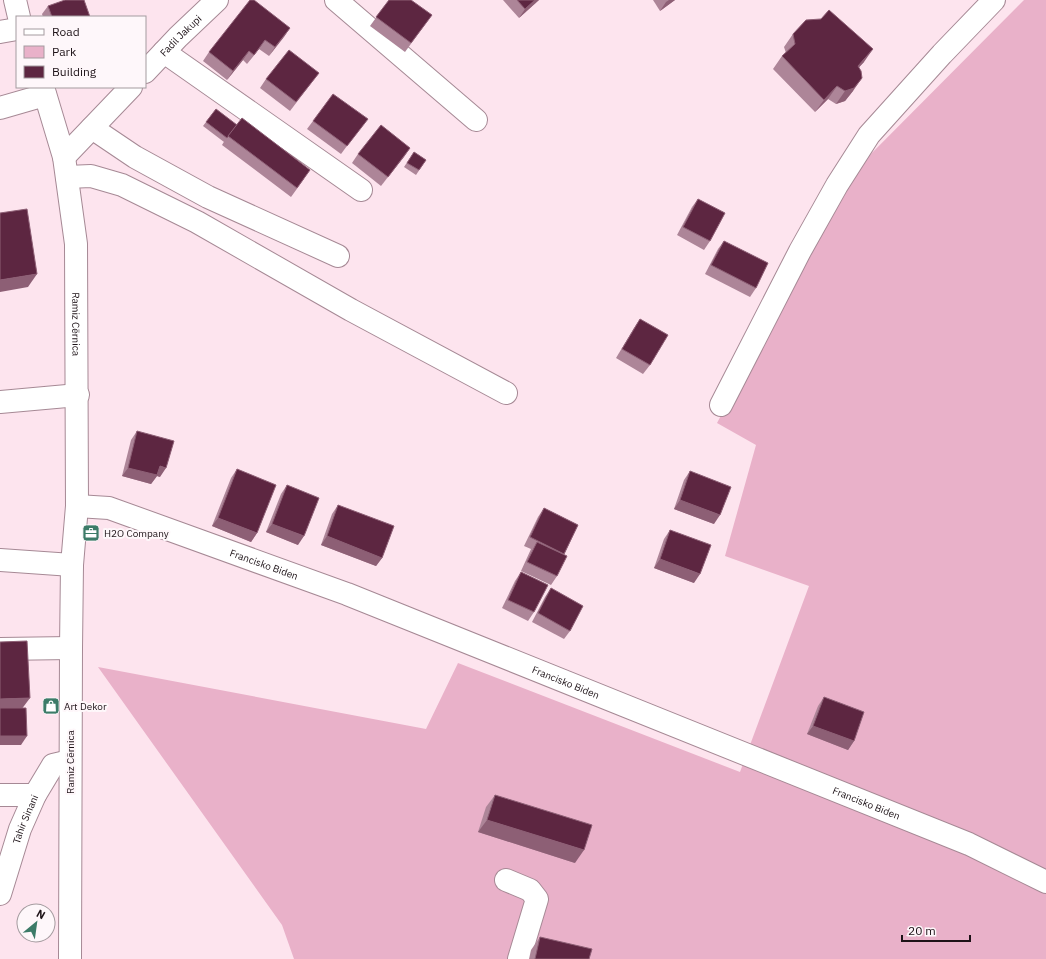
<svg xmlns="http://www.w3.org/2000/svg" width="1046" height="959" font-family="'IBM Plex Sans',sans-serif">
<rect width="100%" height="100%" fill="#fde4ee"/>
<polygon fill="#e9b1c9" points="1024,0 1046,0 1046,959 294,959 282,925 98,667 426,729 458,663 740,772 809,586 725,556 756,445 717,423 849,176"/>
<g fill="none" stroke-linecap="round" stroke-linejoin="round">
<g stroke="#a68995" stroke-width="24">
<g id="minor">
<polyline points="15,0 19,17"/>
<polyline points="336,0 476,120"/>
<polyline points="0,32 17,29"/>
<polyline points="164,52 361,190"/>
<path id="s1" d="M 145,72 L 178,37 L 217,0"/>
<path id="s2" d="M 43,87 L 64,157 L 76,244 L 77,506 L 72,565 L 71,648 L 70,959"/>
<polyline points="0,108 45,95"/>
<polyline points="92,128 135,157 208,197 338,256"/>
<polyline points="64,157 131,87"/>
<polyline points="67,177 91,176 122,185 197,222 351,310 506,393"/>
<polyline points="0,402 78,395"/>
<polyline points="721,405 800,251 837,185 869,135 942,54 994,0"/>
<path id="s3" d="M 77,506 L 109,508 L 347,594 L 969,844 L 1046,882"/>
<polyline points="0,560 72,565"/>
<polyline points="0,649 71,648"/>
<polyline points="0,795 35,795"/>
<polyline points="506,880 530,890 537,899 519,959"/>
<path id="s4" d="M 0,894 L 20,829 L 35,795 L 53,765 L 70,761"/>
</g>
</g>
<use href="#minor" stroke="#fff" stroke-width="22"/>
</g>
<g fill="#ad8598">
<polygon points="389,0 432,15 405,52 370,26"/>
<polygon points="503,0 539,0 519,18"/>
<polygon points="653,0 675,0 660,11"/>
<polygon points="48,6 90,17 43,17 42,14"/>
<polygon points="290,28 269,56 259,49 247,64 243,60 227,80 203,61 209,52"/>
<polygon points="793,34 864,62 859,67 853,91 845,101 836,104 828,99 815,112 773,69 782,56 786,53 784,47"/>
<polygon points="319,73 290,111 260,88 266,79"/>
<polygon points="216,109 304,179 291,197 222,145 225,140 224,142 203,126"/>
<polygon points="313,121 361,127 341,154 307,129"/>
<polygon points="410,148 381,186 352,163 358,154"/>
<polygon points="414,152 426,160 416,175 404,167"/>
<polygon points="698,199 710,241 704,250 677,235 692,207"/>
<polygon points="724,241 756,288 750,297 705,274 718,249"/>
<polygon points="640,319 650,365 643,374 616,358 634,328"/>
<polygon points="137,431 160,477 157,476 151,484 122,476 131,440"/>
<polygon points="237,469 257,533 251,542 212,526 231,478"/>
<polygon points="690,471 714,524 674,509 684,480"/>
<polygon points="287,485 298,545 266,532 281,494"/>
<polygon points="338,505 382,558 376,566 321,545 332,514"/>
<polygon points="544,508 578,525 564,555 557,576 551,585 521,571 531,549 524,546 538,517"/>
<polygon points="670,530 694,583 654,568 664,539"/>
<polygon points="521,572 534,612 528,621 502,608 515,581"/>
<polygon points="551,588 570,631 564,639 532,622 545,597"/>
<polygon points="824,697 854,741 848,750 807,734 818,706"/>
<polygon points="495,795 575,863 478,832 486,807"/>
<polygon points="540,937 589,959 529,959 531,950"/>
</g>
<g fill="#8d5f75">
<polygon points="535,0 539,0 519,18 525,9"/>
<polygon points="669,0 675,0 660,11 666,2"/>
<polygon points="290,28 284,37 269,56 275,47"/>
<polygon points="265,40 259,49 247,64 254,55"/>
<polygon points="873,49 864,62 849,78 858,66"/>
<polygon points="249,51 243,60 227,80 233,71"/>
<polygon points="862,78 853,91 845,101 836,104 845,91"/>
<polygon points="837,86 828,99 815,112 824,100"/>
<polygon points="410,148 404,157 381,186 388,177"/>
<polygon points="37,274 28,287 0,292 0,280"/>
<polygon points="160,466 166,468 160,477 157,476 151,484 122,476 128,468"/>
<polygon points="680,500 720,515 714,524 674,509"/>
<polygon points="218,518 257,533 251,542 212,526"/>
<polygon points="272,524 304,536 298,545 266,532"/>
<polygon points="327,536 382,558 376,566 321,545"/>
<polygon points="660,559 700,574 694,583 654,568"/>
<polygon points="30,698 21,710 0,711 0,699"/>
<polygon points="813,726 854,741 848,750 807,734"/>
<polygon points="0,736 27,736 21,745 0,745"/>
<polygon points="487,820 584,850 575,863 478,832"/>
</g>
<g fill="#5d2641" stroke="#8d5f75">
<polygon points="65,0 84,0 90,17 52,17 48,6"/>
<polygon points="250,0 254,0 290,28 275,47 265,40 254,55 249,51 233,71 209,52"/>
<polygon points="389,0 411,0 432,15 411,43 376,17"/>
<polygon points="517,0 535,0 525,9"/>
<polygon points="829,10 873,49 858,66 861,71 862,78 854,88 845,91 837,86 824,100 782,56 795,44 793,34 806,20 821,19"/>
<polygon points="289,50 319,73 296,102 266,79"/>
<polygon points="333,94 368,119 347,146 313,121"/>
<polygon points="216,109 237,125 227,138 206,122"/>
<polygon points="242,118 310,170 297,188 228,136"/>
<polygon points="381,125 410,148 388,177 358,154"/>
<polygon points="414,152 426,160 419,170 407,163"/>
<polygon points="698,199 725,213 710,241 683,227"/>
<polygon points="27,209 37,274 0,280 0,213"/>
<polygon points="724,241 768,263 756,288 711,265"/>
<polygon points="640,319 668,335 650,365 622,349"/>
<polygon points="137,431 174,441 166,468 160,466 157,475 128,468"/>
<polygon points="237,469 276,485 257,533 218,518"/>
<polygon points="690,471 731,487 720,515 680,500"/>
<polygon points="287,485 319,498 304,536 272,524"/>
<polygon points="338,505 394,526 382,558 327,536"/>
<polygon points="544,508 578,525 564,554 530,537"/>
<polygon points="670,530 711,545 700,574 660,559"/>
<polygon points="537,542 567,556 557,576 527,562"/>
<polygon points="521,572 548,585 534,612 508,600"/>
<polygon points="551,588 583,606 570,631 538,613"/>
<polygon points="27,641 30,698 0,699 0,642"/>
<polygon points="824,697 864,712 854,741 813,726"/>
<polygon points="0,708 26,708 27,736 0,736"/>
<polygon points="495,795 592,825 584,850 487,820"/>
<polygon points="540,937 592,949 589,959 535,959"/>
</g>
<defs>
<g id="office-square" transform="scale(0.9)"><rect x="-9" y="-9" width="18" height="18" rx="4" fill="#3c7b68" stroke="#fef7fa"/><path d="M-6-3h4V-5.5h4V-3h4V5H-6ZM-1-4.5V-3h2v-1.5ZM-6 0V1H6V0Z" fill="#fff"/></g>
<g id="shop-square" transform="scale(0.9)"><rect x="-9" y="-9" width="18" height="18" rx="4" fill="#3c7b68" stroke="#fef7fa"/><path d="M-5-2.5h2.3a2.7 3.5 0 0 1 5.4 0H5L5.5 6h-11ZM-1.5-2.5h3a1.5 2.3 0 0 0-3 0Z" fill="#fff"/></g>
</defs>
<g fill-rule="evenodd">
<use href="#office-square" x="91" y="533"/>
<use href="#shop-square" x="51" y="706"/>
</g>
<g text-anchor="middle" dominant-baseline="central" stroke-width="4" stroke-linejoin="round" paint-order="stroke">
<g font-size="10" fill="#1d1217" stroke="#fef7fa">
<text stroke="none"><textPath href="#s1" startOffset="51">Fadil Jakupi</textPath></text>
<text stroke="none"><textPath href="#s2" startOffset="241">Ramiz Cërnica</textPath></text>
<text stroke="none"><textPath href="#s3" startOffset="197">Francisko Biden</textPath></text>
<text stroke="none"><textPath href="#s3" startOffset="521">Francisko Biden</textPath></text>
<text transform="translate(70 762) rotate(-90)">Ramiz Cërnica</text>
<text stroke="none"><textPath href="#s3" startOffset="845">Francisko Biden</textPath></text>
<text stroke="none"><textPath href="#s4" startOffset="79">Tahir Sinani</textPath></text>
</g>
<g font-size="10" fill="#1d1217" stroke="#fef7fa" text-anchor="start">
<text x="104" y="533">H2O Company</text>
<text x="64" y="706">Art Dekor</text>
</g>
</g>
<rect x="16" y="16" width="130" height="72" fill="#fef7fa" stroke="#a49b9f"/>
<rect x="24" y="29" width="20" height="6" fill="#ffffff" stroke="#a49b9f"/>
<text x="52" y="36" font-size="12" fill="#1d1217">Road</text>
<rect x="24" y="46" width="20" height="12" fill="#e9b1c9" stroke="#a49b9f"/>
<text x="52" y="56" font-size="12" fill="#1d1217">Park</text>
<rect x="24" y="66" width="20" height="12" fill="#5d2641" stroke="#a49b9f"/>
<text x="52" y="76" font-size="12" fill="#1d1217">Building</text>
<g transform="translate(36 923) rotate(29)"><circle r="19" fill="#fef7fa" stroke="#a49b9f"/>
<path d="M0-3L7 15L0 10L-7 15Z" fill="#3c7b68"/>
<text y="-6" font-size="11" font-weight="bold" text-anchor="middle" fill="#1d1217">N</text>
</g>
<path d="M902 935v6h68v-6" fill="none" stroke="#1d1217" stroke-width="2"/>
<text x="908" y="935" font-size="12" fill="#1d1217" stroke="#fef7fa" stroke-width="3" paint-order="stroke">20 m</text>
</svg>
